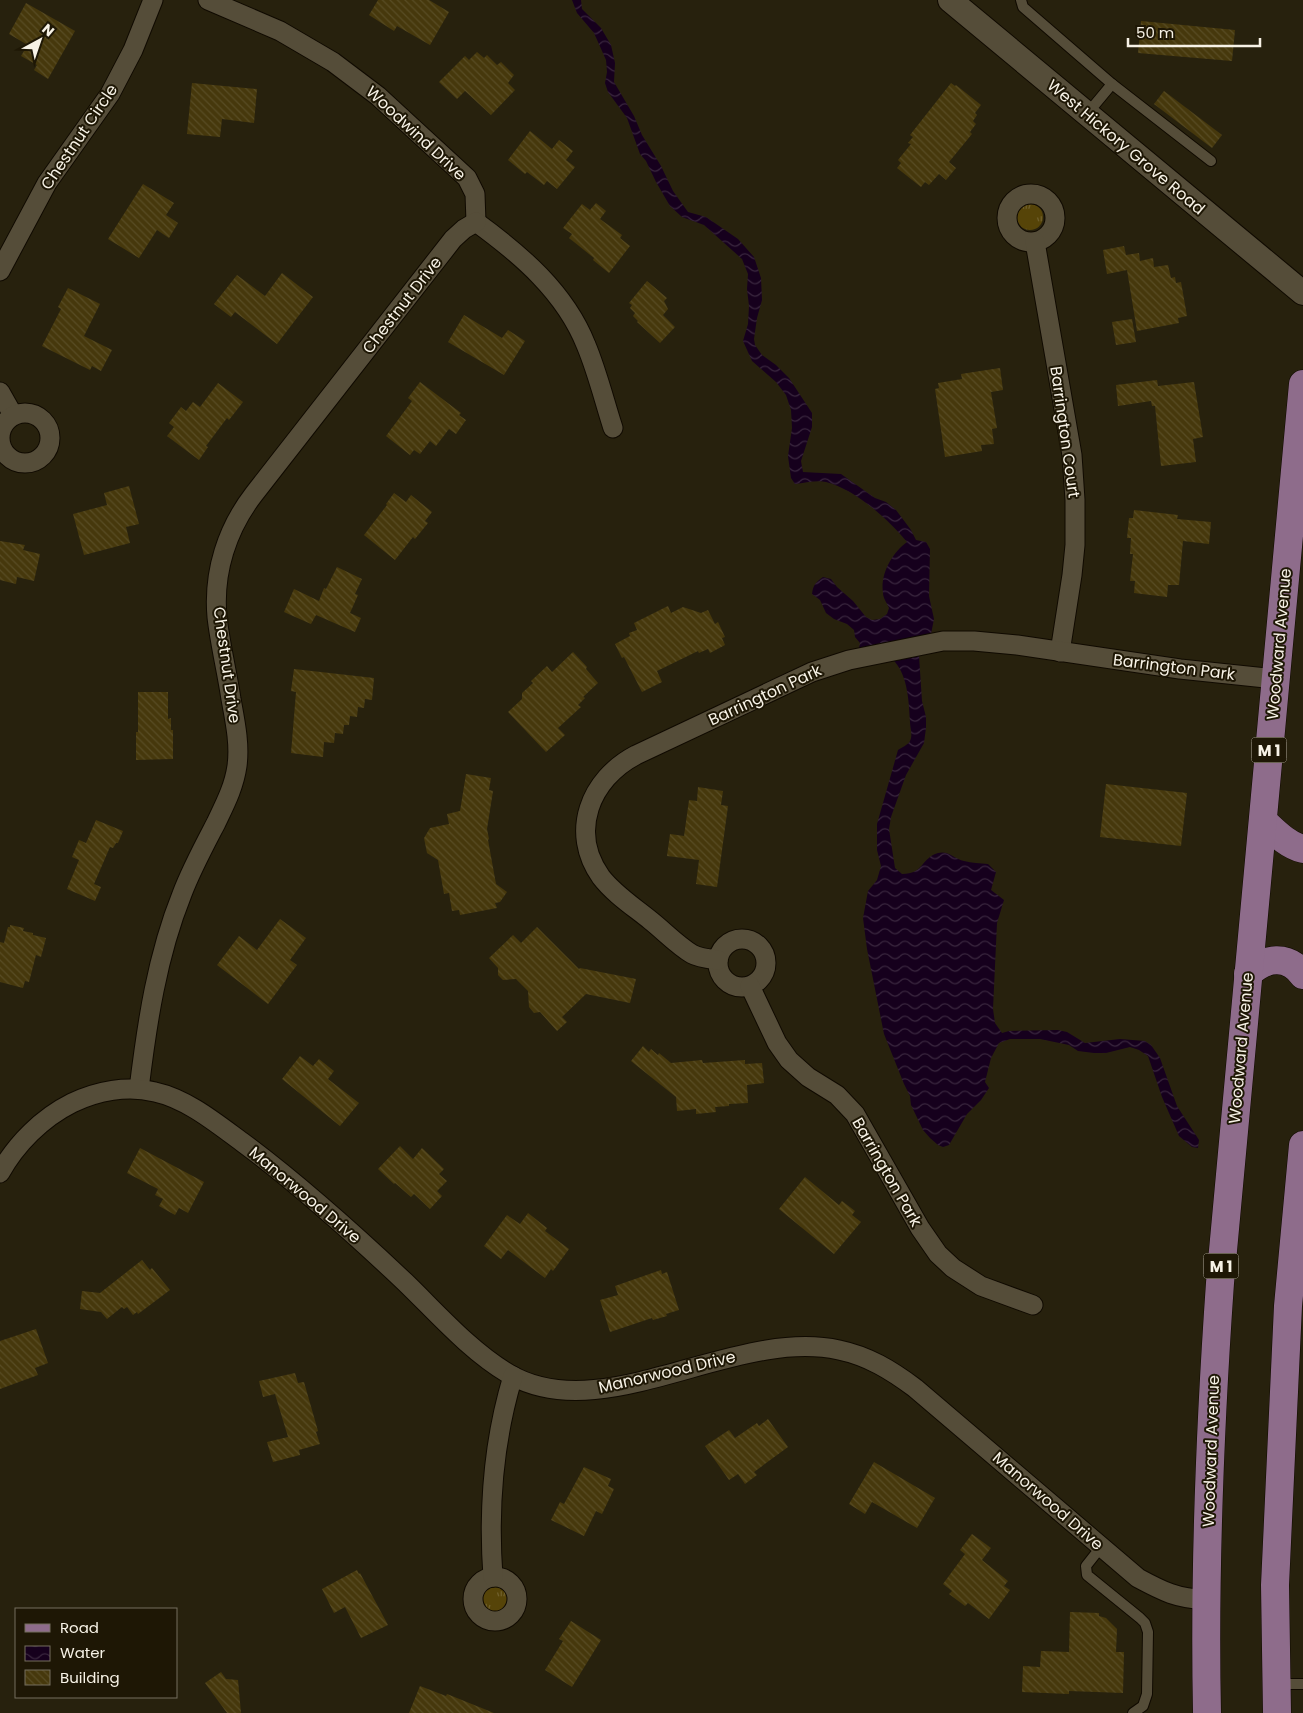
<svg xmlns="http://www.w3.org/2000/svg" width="1303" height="1713" font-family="Poppins,sans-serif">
<defs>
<pattern id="grass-tufts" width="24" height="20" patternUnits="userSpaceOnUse" patternTransform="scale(1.25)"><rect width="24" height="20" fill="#564408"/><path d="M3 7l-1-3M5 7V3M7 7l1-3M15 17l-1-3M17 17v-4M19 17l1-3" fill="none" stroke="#6f5f2c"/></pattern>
<pattern id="water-waves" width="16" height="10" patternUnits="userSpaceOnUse" patternTransform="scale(1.25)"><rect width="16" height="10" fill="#16001d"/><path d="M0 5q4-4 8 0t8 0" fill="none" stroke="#39263e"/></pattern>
<pattern id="building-back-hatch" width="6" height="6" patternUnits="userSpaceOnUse" patternTransform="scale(1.25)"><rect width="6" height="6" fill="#46380c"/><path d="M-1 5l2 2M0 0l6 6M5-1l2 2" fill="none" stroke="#584c24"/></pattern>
</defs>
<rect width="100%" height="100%" fill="#27210d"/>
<g fill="url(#grass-tufts)">
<circle cx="1030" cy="217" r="13"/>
<circle cx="495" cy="1599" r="13"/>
</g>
<path fill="url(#water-waves)" d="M 572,0 L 581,0 L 582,9 L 601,28 L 611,45 L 615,63 L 614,82 L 634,116 L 642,135 L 661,166 L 673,191 L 688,212 L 706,217 L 738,239 L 754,257 L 761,278 L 762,300 L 757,318 L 754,339 L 755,345 L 762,355 L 776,365 L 789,378 L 812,413 L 812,427 L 801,461 L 803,472 L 841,474 L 875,498 L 886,502 L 896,510 L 911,530 L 916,540 L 926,542 L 930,549 L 929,596 L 934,619 L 931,634 L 919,656 L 922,701 L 926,717 L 926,728 L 924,743 L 906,775 L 891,817 L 889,829 L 895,868 L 902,874 C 924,874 921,858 938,853 C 948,850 955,859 964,861 C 972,863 980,863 988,864 L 996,872 L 991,890 L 1004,900 L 997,923 L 993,1009 L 995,1023 L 1002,1033 L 1009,1031 L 1058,1030 L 1067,1032 L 1085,1043 L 1120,1039 L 1145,1041 L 1151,1045 L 1160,1058 L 1177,1106 L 1199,1140 L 1198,1148 L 1192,1147 L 1179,1136 L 1162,1097 L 1148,1056 L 1139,1050 L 1130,1047 L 1106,1053 L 1094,1053 L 1078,1051 L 1069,1045 L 1040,1039 L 1010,1039 L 999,1043 L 991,1058 L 985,1082 L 989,1088 L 981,1100 L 967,1114 L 949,1145 L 943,1147 L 938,1145 L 930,1138 L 923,1130 L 911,1105 L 910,1096 L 904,1084 L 884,1034 L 867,949 L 863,918 L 868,891 L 877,880 L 881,866 L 877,850 L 877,824 L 898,750 C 902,747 908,745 910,741 C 913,735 910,728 910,722 C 909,703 908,677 895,662 C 887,651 870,653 859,648 L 860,643 L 855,637 L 854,630 L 847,624 L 834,619 L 826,613 L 820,600 L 812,594 C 813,585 816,582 823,577 L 831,579 L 837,587 L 853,601 L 866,617 L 872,620 L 880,619 L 887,614 L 889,608 C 887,603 883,598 883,593 C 880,574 892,553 907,542 C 889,520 855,489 826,482 C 817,480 805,483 795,484 L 791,478 L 788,456 L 792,428 L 791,410 L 786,395 L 776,382 L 752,361 L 743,341 L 748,324 L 749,306 L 747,289 L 748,274 L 742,259 L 704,225 L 682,217 L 670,206 L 656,182 L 646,161 L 640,154 L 627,118 L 608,92 L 605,83 L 607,72 L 606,60 L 594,33 L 577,13 Z"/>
<g fill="url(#building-back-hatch)">
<polygon points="378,0 429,0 449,12 430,45 397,26 394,31 369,15"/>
<polygon points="26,3 75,31 48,79 34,70 37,65 21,56 27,46 26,44 9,34"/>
<polygon points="1141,21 1235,30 1232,61 1138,53"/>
<polygon points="477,52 484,58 487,55 497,65 501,62 514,75 508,83 515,90 491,115 465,91 457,99 439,82 465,56 469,60"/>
<polygon points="192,83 257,89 254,123 222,119 220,137 187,134"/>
<polygon points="951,83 955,86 956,85 981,105 975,113 977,115 973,121 976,124 970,132 972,134 949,162 956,168 946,180 939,174 929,185 925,182 921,187 897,168 901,163 898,160 911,144 908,143 913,137 910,135"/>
<polygon points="1164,91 1222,135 1212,148 1154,104"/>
<polygon points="530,131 552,149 559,140 573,151 566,160 575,167 557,189 547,181 544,185 527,172 525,174 508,160"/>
<polygon points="143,184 174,203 166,215 178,223 169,238 157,230 139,258 108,239"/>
<polygon points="596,203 606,211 600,219 622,235 620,238 630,246 609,273 593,260 594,258 569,238 572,234 563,228 582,204 590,210"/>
<polygon points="1124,246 1126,255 1139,253 1140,261 1153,258 1154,267 1168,265 1171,278 1175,277 1176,283 1181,282 1187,316 1178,318 1179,323 1137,331 1127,270 1107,274 1103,250"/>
<polygon points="282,273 313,297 277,344 235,312 231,317 214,304 237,275 265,296"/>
<polygon points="647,281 667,298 664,301 668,309 663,315 675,327 660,343 637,322 638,321 633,316 635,313 630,308 632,305 629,303"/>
<polygon points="68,288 100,304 84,336 112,350 101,371 92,366 90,370 42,346 61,309 58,307"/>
<polygon points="464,315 502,338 508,330 525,341 504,375 448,342"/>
<polygon points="1132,319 1136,342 1116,345 1112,322"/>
<polygon points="1000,368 1003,390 991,392 997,428 992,429 994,444 981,445 982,451 945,457 935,389 939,388 938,383 962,379 961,374"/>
<polygon points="1157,380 1158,386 1194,382 1203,437 1193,439 1196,462 1161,466 1155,406 1152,406 1151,401 1118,406 1116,385"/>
<polygon points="420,382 461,413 459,415 466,420 456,434 449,429 436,446 430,441 420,454 414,450 410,455 386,436 412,401 408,398"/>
<polygon points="218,383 243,402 229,420 227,418 206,446 208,447 199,460 167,436 174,427 169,423 181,407 186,411 193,402 200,407"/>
<polygon points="129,486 139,524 126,527 130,543 84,555 73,514 107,505 104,493"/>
<polygon points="394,493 406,502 411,495 432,512 425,521 428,523 415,539 413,537 395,560 364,535 387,505 386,504"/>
<polygon points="1134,510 1178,515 1177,519 1211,522 1209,544 1183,541 1179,585 1168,585 1167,597 1134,593 1135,581 1130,581 1133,554 1130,554 1131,538 1127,538 1129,518 1133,518"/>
<polygon points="0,541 25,545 23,550 40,554 34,581 17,577 16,584 0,580"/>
<polygon points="337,567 362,579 355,594 358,595 350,613 361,618 355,632 316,615 311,624 284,612 294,589 319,601 324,588 326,589"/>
<polygon points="668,606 671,613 683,607 701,613 708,610 715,624 718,622 725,637 722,638 725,645 710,653 708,649 699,653 698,651 657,671 662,682 642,692 624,657 622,658 615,644 630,636 629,633 637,630 634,623"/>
<polygon points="573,652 587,667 586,669 598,683 583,697 585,698 578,705 581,707 558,728 565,735 546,752 508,712 522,699 522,693 533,683 531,681 547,666 552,672"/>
<polygon points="294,669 374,678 372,700 365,699 364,708 358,707 357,717 350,716 349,725 344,725 343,734 335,733 334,743 324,742 323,757 291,753 296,692 291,691"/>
<polygon points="138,692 168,692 168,719 171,718 171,730 173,730 173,759 136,760 136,732 138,732"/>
<polygon points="466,774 491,778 489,790 493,791 487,829 489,839 488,840 496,884 507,892 500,902 495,903 497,908 460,915 459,910 452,911 449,893 444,894 438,860 427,853 424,838 430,828 449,824 447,814 460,811"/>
<polygon points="1106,784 1187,793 1181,846 1100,837"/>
<polygon points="698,787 723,791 721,805 728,806 717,887 696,884 699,860 667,856 670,834 684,836 689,800 697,801"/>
<polygon points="96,820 123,831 118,843 116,843 113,848 110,847 94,884 101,887 95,901 67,889 79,860 72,857 79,840 86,843"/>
<polygon points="280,919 306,938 290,960 297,965 268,1004 217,965 239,936 257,950"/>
<polygon points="10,925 24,928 23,931 33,933 33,935 46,938 41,957 36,955 29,982 25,981 23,988 0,982 0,942 4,943 8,927 10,927"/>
<polygon points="537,927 579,969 580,968 636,979 630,1003 586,994 562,1017 567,1022 557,1031 540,1012 534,1013 529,1007 528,991 516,979 503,980 498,975 498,968 489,958 513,935 521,943"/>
<polygon points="643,1046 649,1052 651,1049 658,1055 659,1053 671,1063 702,1060 703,1063 745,1060 745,1064 762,1063 764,1083 747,1085 748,1103 729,1104 729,1106 715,1107 716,1112 696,1114 696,1109 677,1111 676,1097 631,1061"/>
<polygon points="300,1056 313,1066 319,1059 334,1071 328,1079 359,1103 340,1126 282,1079"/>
<polygon points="400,1146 413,1159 422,1148 444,1169 439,1174 447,1181 437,1191 442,1196 430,1209 414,1194 411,1197 395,1183 394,1184 378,1169"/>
<polygon points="140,1148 204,1182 188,1213 179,1208 175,1215 159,1206 163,1199 155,1195 158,1189 127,1173"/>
<polygon points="805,1177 839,1205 842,1201 855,1211 852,1215 861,1222 834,1254 779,1209"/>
<polygon points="528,1213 547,1228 545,1231 569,1249 553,1271 551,1269 545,1278 508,1250 501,1259 484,1246 507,1215 520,1224"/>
<polygon points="142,1260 150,1270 152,1268 170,1290 138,1314 137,1312 133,1315 127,1307 124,1309 122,1307 107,1319 101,1312 80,1309 82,1291 100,1293"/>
<polygon points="661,1270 662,1274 667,1272 679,1310 666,1314 667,1316 653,1320 652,1318 610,1332 600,1300 618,1295 615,1286"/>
<polygon points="36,1329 48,1363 35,1368 38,1375 0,1389 0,1341"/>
<polygon points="295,1373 298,1383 304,1382 318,1431 316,1432 320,1444 299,1450 300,1455 273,1462 267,1442 288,1437 275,1394 263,1397 259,1381"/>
<polygon points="768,1419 788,1447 754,1472 757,1475 745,1484 738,1474 729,1480 705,1446 729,1430 735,1438 757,1423 759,1426"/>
<polygon points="874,1462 935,1498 917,1528 872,1502 865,1514 849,1504"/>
<polygon points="584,1467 611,1479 608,1486 614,1489 602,1514 596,1511 584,1536 551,1520 560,1502 564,1504"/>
<polygon points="972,1534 991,1548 982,1560 1008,1581 1004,1586 1010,1590 989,1619 968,1603 965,1606 949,1594 952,1591 943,1584 965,1554 960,1550"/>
<polygon points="357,1570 359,1574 360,1573 388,1625 361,1638 345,1607 334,1613 322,1589"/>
<polygon points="1070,1612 1099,1613 1099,1616 1106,1618 1117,1629 1116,1652 1124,1652 1123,1693 1069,1691 1069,1694 1022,1692 1023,1666 1040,1667 1041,1651 1069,1652"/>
<polygon points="571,1621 601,1640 572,1687 545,1670 563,1641 559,1639"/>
<polygon points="221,1672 226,1679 238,1680 241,1713 227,1713 205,1683"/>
<polygon points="420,1686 446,1696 447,1694 494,1713 409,1713"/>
</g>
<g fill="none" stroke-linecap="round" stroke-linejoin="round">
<g stroke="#100a00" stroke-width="12">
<g id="service">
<polyline points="1021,0 1023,7 1112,84 1087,114"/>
<polyline points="1112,84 1211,161"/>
<polyline points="1101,1547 1086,1566 1087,1575 1140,1618 1145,1623 1148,1632 1147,1694 1143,1706 1133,1713"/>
<polyline points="1278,1684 1303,1684"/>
</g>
</g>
<g stroke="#100a00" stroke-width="21">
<g id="minor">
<polyline points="208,0 280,31 333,62 378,96 467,178 475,194 476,222"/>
<circle cx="1031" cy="218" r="24"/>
<path d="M 476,222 C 520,254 565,292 586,345 C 597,371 604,400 613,428"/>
<polyline points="1035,242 1072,455 1075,500 1075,545 1072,575 1060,652"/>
<polyline points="0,271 47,183 110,94 133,50 153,0"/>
<polyline points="0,392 13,415"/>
<circle cx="25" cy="438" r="25"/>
<circle cx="742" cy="963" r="24"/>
<path d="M 718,960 C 710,959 699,958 692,954 C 677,945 664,931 650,920 C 634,907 614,894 601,877 C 569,832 590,779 636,755 L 812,672 L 849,660 L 943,641 L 974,641 L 1017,645 L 1180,669 L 1276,679"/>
<polyline points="750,986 777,1043 789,1060 808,1077 837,1095 855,1114 920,1228 938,1254 953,1268 981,1286 1033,1305"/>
<path d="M 139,1089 C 147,1023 157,956 182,894 C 191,870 204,846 216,823 C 225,804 234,787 237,766 C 240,744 235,721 231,699 C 227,672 220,644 217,617 C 213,572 227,529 254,494 L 453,239 L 464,229 L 476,222"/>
<path d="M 0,1173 C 16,1144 42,1118 72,1103 C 97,1091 127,1085 155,1092 C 187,1099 216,1123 242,1142 C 300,1185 353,1233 405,1282 C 437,1313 470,1351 509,1374 C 603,1429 734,1327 839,1350 C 868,1356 891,1370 915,1388 L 1138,1578 C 1164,1592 1176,1598 1206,1600"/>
<circle cx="495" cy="1599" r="22"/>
<path d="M 493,1577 C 488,1508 493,1442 513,1376"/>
</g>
</g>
<g stroke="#100a00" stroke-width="26">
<polyline id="tertiary" points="950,0 1303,293"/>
</g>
<g stroke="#100a00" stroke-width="29">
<g id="primary">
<path d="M 1263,821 C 1275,832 1287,845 1303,849"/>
<path d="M 1248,974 C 1265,957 1288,954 1303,975"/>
<path d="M 1207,1713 C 1204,1570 1210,1426 1220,1283 L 1303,384"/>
<polyline points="1277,1713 1275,1585 1288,1306 1303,1145"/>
</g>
</g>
<use href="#service" stroke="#554d39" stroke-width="10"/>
<use href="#minor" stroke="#554d39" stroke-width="19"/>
<use href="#tertiary" stroke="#554d39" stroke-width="24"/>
<use href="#primary" stroke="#8e6c8b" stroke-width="28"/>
</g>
<g text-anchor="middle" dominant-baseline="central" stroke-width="4" stroke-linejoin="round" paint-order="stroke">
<g fill="#1e1705" stroke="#b6b0a2" stroke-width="1">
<rect x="1251.5" y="737.5" width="35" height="25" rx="4"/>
<rect x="1203.5" y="1253.5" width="35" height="25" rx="4"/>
</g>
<g font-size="15" font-weight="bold" fill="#f7f2e6">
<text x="1269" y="750">M 1</text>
<text x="1221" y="1266">M 1</text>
</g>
<g font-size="16" fill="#f7f2e6" stroke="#1e1705">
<text transform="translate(416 133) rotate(43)">Woodwind Drive</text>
<text transform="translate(79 137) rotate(-56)">Chestnut Circle</text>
<text transform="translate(1126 147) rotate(40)">West Hickory Grove Road</text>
<text transform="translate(402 305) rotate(-52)">Chestnut Drive</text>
<text transform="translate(1065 432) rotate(82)">Barrington Court</text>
<text transform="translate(1279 644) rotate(-85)">Woodward Avenue</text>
<text transform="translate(227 665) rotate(82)">Chestnut Drive</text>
<text transform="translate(1174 667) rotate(7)">Barrington Park</text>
<text transform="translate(765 695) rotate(-25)">Barrington Park</text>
<text transform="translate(1241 1048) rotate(-85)">Woodward Avenue</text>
<text transform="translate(887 1172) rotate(60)">Barrington Park</text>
<text transform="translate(305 1195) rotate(40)">Manorwood Drive</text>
<text transform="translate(667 1372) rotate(-13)">Manorwood Drive</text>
<text transform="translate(1211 1451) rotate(-88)">Woodward Avenue</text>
<text transform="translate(1048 1501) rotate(41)">Manorwood Drive</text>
</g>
</g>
<rect x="15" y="1608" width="162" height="90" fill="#1e1705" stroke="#756f5f"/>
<rect x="25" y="1624" width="25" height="8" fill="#8e6c8b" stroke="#756f5f"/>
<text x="60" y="1633" font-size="15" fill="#f7f2e6">Road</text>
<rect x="25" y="1646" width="25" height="15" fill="url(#water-waves)" stroke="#756f5f"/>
<text x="60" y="1658" font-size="15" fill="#f7f2e6">Water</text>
<rect x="25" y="1670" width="25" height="15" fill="url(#building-back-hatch)" stroke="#756f5f"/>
<text x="60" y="1683" font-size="15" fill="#f7f2e6">Building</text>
<g transform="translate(40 40) rotate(40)" stroke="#1e1705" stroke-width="4" paint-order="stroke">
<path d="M0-4L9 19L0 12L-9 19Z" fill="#f7f2e6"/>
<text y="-8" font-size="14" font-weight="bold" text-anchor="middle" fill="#f7f2e6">N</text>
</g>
<path d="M1128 38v8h132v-8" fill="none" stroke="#f7f2e6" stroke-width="2.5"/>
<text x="1136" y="38" font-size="15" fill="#f7f2e6" stroke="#1e1705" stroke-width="4" paint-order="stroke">50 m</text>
</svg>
